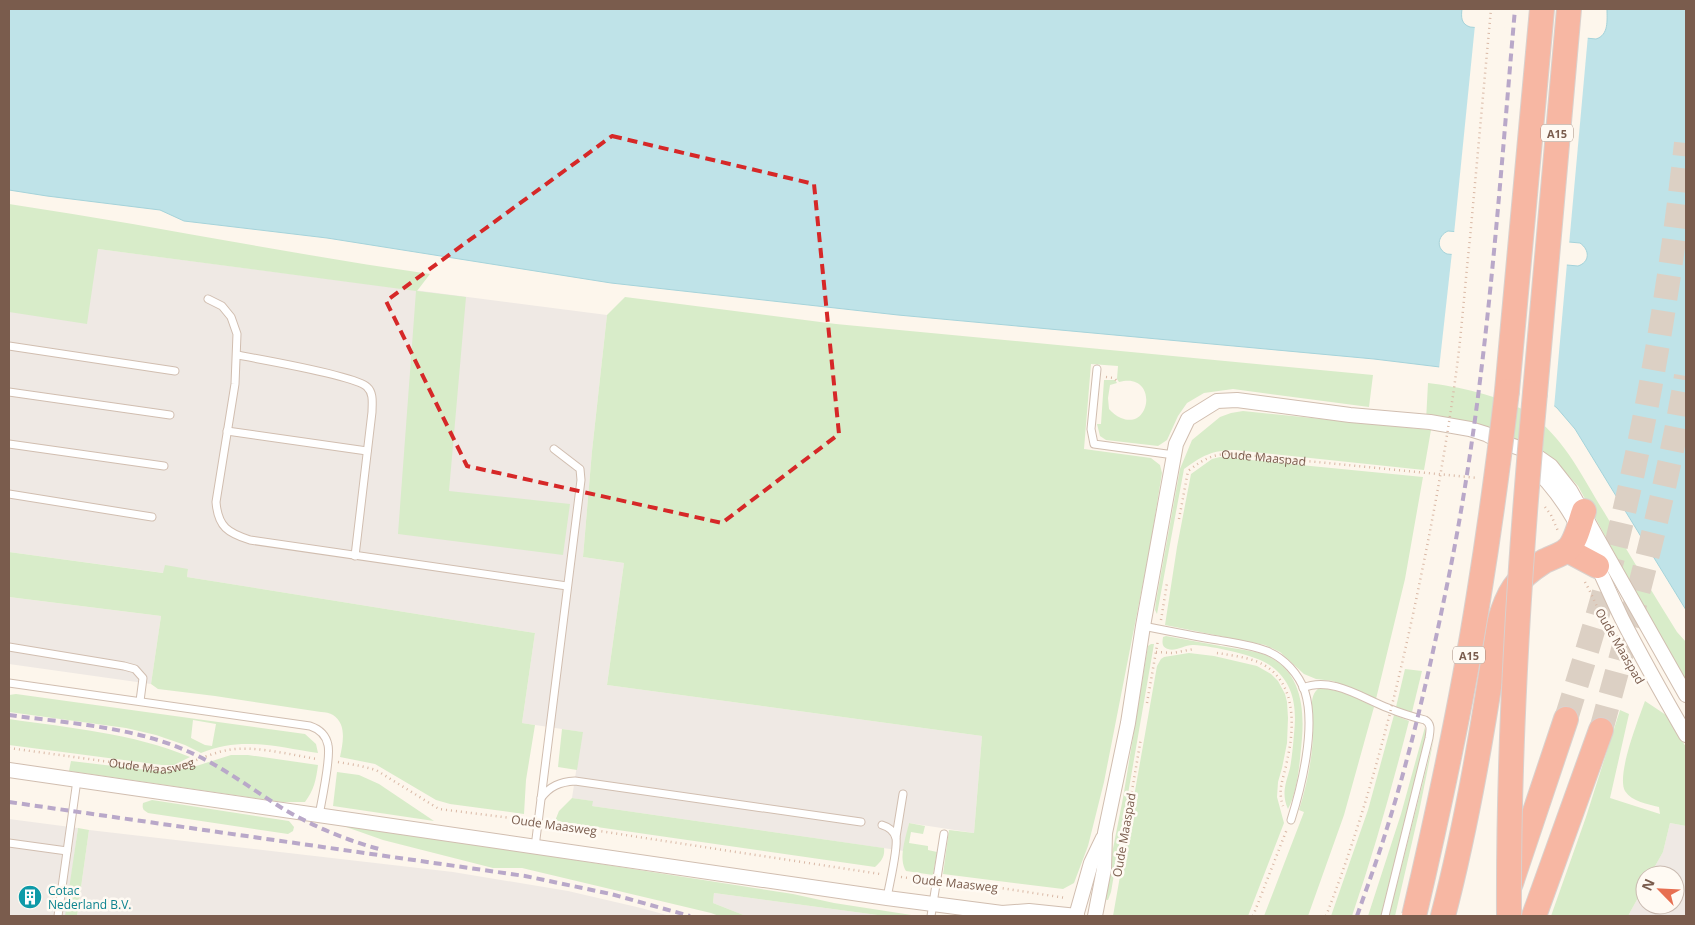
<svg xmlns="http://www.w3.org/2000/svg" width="1695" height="925" font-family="'Open Sans',sans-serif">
<rect width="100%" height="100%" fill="#fdf6ec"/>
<g fill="#efe9e4">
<polygon points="98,249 607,315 592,451 583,557 624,563 607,685 982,736 974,833 909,823 904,851 592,806 592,801 572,798 582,732 522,723 535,633 187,577 188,569 164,573 9,552 9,312"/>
<polygon points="9,597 161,616 151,684 9,664"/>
<polygon points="9,819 78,828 66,916 9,916"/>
<polygon points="1670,823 1686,826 1686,916 1628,916 1645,885 1645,905 1675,905 1675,875 1650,875 1663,852"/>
<polygon points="89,830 453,872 568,891 641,908 670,916 77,916"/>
<polygon points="714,893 885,916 746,916 713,903"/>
</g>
<g fill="#d8ecc9" fill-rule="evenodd">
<path d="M 9,204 C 150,225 289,254 430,274 L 417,291 L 466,297 L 449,491 L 570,504 L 563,555 L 398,534 L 416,291 L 98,249 L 87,324 L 9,312 Z"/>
<path d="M 625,297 L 836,324 L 1373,375 L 1369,407 L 1233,389 L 1204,393 L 1187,403 L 1178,416 L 1167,440 L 1158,446 L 1106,440 L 1100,436 L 1097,424 L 1101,424 L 1104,380 L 1115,380 L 1117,383 L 1110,385 L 1108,398 L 1109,409 C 1112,412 1116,416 1121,418 C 1152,431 1158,371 1119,382 L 1117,379 L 1118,366 L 1091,364 L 1084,449 L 1151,458 L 1160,465 L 1162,473 L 1150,547 L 1104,782 L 1088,846 L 1074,883 L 1063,889 L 943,874 L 949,830 L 974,833 L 982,736 L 607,685 L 624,563 L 583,557 L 592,451 L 607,315 Z"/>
<path d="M 1428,383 C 1461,387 1509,397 1535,418 C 1566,441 1584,480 1604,512 C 1628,552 1652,592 1677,632 L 1686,642 L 1686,681 L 1653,624 L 1578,486 L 1554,460 L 1426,421 Z"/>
<path d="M 1243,411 L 1431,430 L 1424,470 L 1235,450 C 1212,450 1202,456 1184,469 L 1157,614 L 1155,610 L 1156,601 L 1180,469 L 1192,440 L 1220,417 L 1231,413 Z"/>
<polygon points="1220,457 1423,477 1405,579 1376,699 1333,681 1316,679 1304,674 1280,652 1265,645 1165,625 1177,547 1191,474 1212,459"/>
<path d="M 9,552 L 163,573 L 165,565 L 188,569 L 187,577 L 535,633 L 522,723 L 535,725 L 526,780 L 524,814 L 450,804 L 436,800 L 375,764 L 340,757 C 343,743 347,724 333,715 C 330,713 325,712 321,712 L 215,696 L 158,689 L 151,684 L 161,616 L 9,597 Z"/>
<path d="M 1166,636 C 1186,640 1206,643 1226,647 C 1236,649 1247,650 1256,652 C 1298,663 1305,701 1302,738 C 1300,759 1298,791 1288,809 C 1281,794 1286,783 1290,768 C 1292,757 1293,746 1294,734 C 1297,707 1294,683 1271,666 C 1257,655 1212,646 1194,645 C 1185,644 1176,652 1168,649 C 1162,647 1162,643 1163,637 Z"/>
<polygon points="1151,644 1154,644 1111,892 1108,900 1103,899 1123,798 1148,646"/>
<polygon points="1189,653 1214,656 1257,666 1271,674 1278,681 1285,694 1287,702 1288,718 1287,743 1282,768 1278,782 1277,797 1284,823 1248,916 1113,916 1157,666 1161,659 1164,657"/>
<polygon points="1405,669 1422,671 1412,712 1410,712 1396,707"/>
<path d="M 1319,688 C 1338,689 1358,698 1374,707 L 1344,815 L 1308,916 L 1264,916 L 1304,812 L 1299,810 C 1307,785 1314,751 1313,725 C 1313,712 1308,696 1319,688 Z"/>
<path d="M 16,694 L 305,734 L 316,744 L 318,753 C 276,747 242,736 201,753 L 185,745 L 156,735 L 126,728 L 9,712 L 9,695 ZM 193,720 L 216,724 L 212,746 L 205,745 L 191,738 Z"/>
<path d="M 1645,701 L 1666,715 L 1686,747 L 1686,826 L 1670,823 L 1663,852 L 1650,875 L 1645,875 L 1645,885 L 1628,916 L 1551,916 L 1586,817 L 1620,710 L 1629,714 L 1610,798 L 1660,814 L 1659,807 C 1648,804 1632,802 1625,791 C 1616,775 1639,718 1645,701 Z"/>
<path d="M 1394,715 L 1409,721 C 1392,787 1374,852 1352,916 L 1331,916 L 1368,810 Z"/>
<path d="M 9,719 C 70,728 132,733 190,757 L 174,765 L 162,765 L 9,745 Z"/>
<polygon points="1425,727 1426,733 1421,756 1381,916 1368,916 1401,814"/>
<polygon points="562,729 583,732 577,770 558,767"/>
<polygon points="1434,738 1419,812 1395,916 1389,916"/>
<path d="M 231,755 L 248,755 L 318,765 C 316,780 314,790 305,802 L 282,802 L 69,771 L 71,761 L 164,772 L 190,768 Z"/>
<polygon points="337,772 359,775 379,784 434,821 333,806"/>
<path d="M 572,798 L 593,801 L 592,806 L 884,848 C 885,856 882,861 875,867 L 555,821 L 559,811 Z"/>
<path d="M 152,800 L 289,821 L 294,827 L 293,831 L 288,834 L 148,813 C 143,810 142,809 143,803 Z"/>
<polygon points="332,822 793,894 834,903 918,916 885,916 714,893 713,903 746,916 719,916 711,913 522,868 493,868 383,840"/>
<path d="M 909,823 L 925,826 L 923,834 L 911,832 L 909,843 L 928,846 L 928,850 L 937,852 L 933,875 L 906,871 C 898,858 906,837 909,823 Z"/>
<polygon points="78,828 89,830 77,916 65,916"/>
</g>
<path fill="#bfe3e8" stroke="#a5d3da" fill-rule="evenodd" d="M 9,9 L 1462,9 C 1461,17 1461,24 1470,27 L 1596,39 C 1609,35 1607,20 1607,9 L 1686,9 L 1686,610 L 1575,429 L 1557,408 L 1537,392 L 1512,382 L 1448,368 L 1374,359 L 898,315 L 611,283 L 327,238 L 184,221 L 160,210 L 47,196 L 9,190 ZM 1448,231 L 1580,243 C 1590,250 1590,262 1578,266 L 1447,254 C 1436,249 1437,236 1448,231 Z"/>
<g fill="#fdf6ec">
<polygon points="1475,25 1588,35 1569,245 1454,234"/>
<polygon points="1452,252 1567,263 1554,408 1536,395 1512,385 1439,369"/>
</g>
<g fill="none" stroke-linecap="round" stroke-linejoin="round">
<g stroke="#dcd0c4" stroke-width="24" stroke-dasharray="24 12" stroke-linecap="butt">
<path d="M 1566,719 C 1578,680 1590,642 1601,603 C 1642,453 1669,298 1686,143"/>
<path d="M 1601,730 C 1633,613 1666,496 1686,376"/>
</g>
<g stroke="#d1beb0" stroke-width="9">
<g id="lane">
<path d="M 208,299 L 222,306 L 231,317 L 237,334 L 235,384 L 216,502 C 218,527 228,533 250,540 L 567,586"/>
<polyline points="9,346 175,371"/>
<path d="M 237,355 C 259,359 357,376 367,387 C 374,393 372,404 372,412 L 355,556"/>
<polyline points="1097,369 1091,429 1094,444 1174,455"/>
<polyline points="9,392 170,415"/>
<polyline points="227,431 367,451"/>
<polyline points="9,444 164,466"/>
<polyline points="9,494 152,517"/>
<path d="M 1143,626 C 1168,631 1193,636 1218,640 C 1235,643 1251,645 1267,651 C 1284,658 1299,674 1305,692 C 1316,727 1302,785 1291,820"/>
<polyline points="9,647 124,666 135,669 143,678 140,701"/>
<path d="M 9,683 L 310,726 C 319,729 326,735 328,745 C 331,758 322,799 319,815"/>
<path d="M 1303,688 C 1331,676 1362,698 1388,708 C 1400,713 1413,717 1425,720 C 1432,724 1430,731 1429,738 L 1385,916"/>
<path d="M 541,798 C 550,786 560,782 575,781 L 861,822"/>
<path d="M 882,825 C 889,827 894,831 896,838 C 898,850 889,885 887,898"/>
<polyline points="896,837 903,794"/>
<polyline points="9,843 67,851"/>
<polyline points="535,847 581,480 580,469 554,449"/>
<polyline points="58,916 77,780"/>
<polyline points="931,916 944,834"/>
</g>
</g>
<g stroke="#d1beb0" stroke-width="16">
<g id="street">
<path d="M 1526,461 C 1575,501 1595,564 1622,619 C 1642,658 1664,697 1686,735"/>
<polyline points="9,770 887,898 1002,913 1029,911 1077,916"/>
<polyline points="1076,916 1091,863 1103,838"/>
<polyline points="1095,916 1104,869 1105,833 1128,723 1143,626 1176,444 1188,419 1217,401 1237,400 1350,415 1430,422 1470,429 1486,434 1499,441 1531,452 1551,466 1570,490 1686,695"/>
</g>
</g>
<g stroke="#dad1cd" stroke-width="26">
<g id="highway">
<polyline points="1507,391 1542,9"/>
<polyline points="1535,393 1569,9"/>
<polyline points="1567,550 1597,566"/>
<polyline points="1511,883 1566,719"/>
<path d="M 1443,916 C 1468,820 1484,722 1499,623 C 1508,592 1515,580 1543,562 C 1550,558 1561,555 1567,550 C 1576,542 1580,522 1584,511"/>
<polyline points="1534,916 1601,730"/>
</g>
</g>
<g stroke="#d9b8a5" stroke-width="2.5" stroke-dasharray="1 4" stroke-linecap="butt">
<polyline points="1470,238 1491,9"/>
<polyline points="1106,377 1114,378 1118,382"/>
<polyline points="1545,507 1551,515 1558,531"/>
<path id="s1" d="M 1179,519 L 1188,471 C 1205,458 1214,453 1236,454 L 1478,478"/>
<path d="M 1585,582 C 1594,598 1599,614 1610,630"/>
<polyline points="1161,620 1167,583"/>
<polyline points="1156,652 1173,653 1194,649"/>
<path d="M 1217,653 C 1230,655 1246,657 1258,662 C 1297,679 1295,726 1287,761 C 1284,779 1277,788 1283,806"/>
<polyline points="1147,703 1158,640"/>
<path id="s2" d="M 9,748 L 161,769 C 185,768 205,754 228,750 C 253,745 292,755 317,759"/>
<polyline points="338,762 361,766 376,770 439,809 527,820"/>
<polyline points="547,823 880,874"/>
<polyline points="1120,861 1141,738"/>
<polyline points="901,877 925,880"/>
<polyline points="948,883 994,887 1066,898"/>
<polyline points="1253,916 1287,829"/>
</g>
<use href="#lane" stroke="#fff" stroke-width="7"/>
<use href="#street" stroke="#fff" stroke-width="14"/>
<use href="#highway" stroke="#f7b7a3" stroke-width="24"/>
<g stroke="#b9a8c9" stroke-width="4" stroke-dasharray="8 5" stroke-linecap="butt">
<path d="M 9,715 C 67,723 134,727 187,751 C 222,766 253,790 285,810 C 315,827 346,840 379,849"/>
<polyline points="9,802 525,876 611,894 690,916"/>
<path d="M 1357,916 C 1367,887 1378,858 1387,828 C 1411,752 1430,668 1446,590 C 1486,399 1498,202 1515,9"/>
</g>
<g stroke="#dad1cd" stroke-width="26" stroke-linecap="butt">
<g id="highway-bridge">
<path d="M 1414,916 C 1439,809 1462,702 1479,594 C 1490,526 1499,459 1507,391"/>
<path d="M 1509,916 C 1508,741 1519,567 1535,393"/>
</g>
</g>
<path stroke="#d9b8a5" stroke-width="2.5" stroke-dasharray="1 4" stroke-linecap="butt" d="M 1326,916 C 1370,803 1398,689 1422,571 C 1437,498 1450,424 1459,350 C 1463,313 1466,275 1470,238"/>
<use href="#highway-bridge" stroke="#f7b7a3" stroke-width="24"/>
</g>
<path fill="none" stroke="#d62828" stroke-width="4" stroke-dasharray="10 6" stroke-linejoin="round" d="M 612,136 L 814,184 L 839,434 L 722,523 L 467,466 L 386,301 Z"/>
<defs>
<g id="building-disc" transform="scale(1.25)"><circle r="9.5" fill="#0f9aa8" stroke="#fffaf3"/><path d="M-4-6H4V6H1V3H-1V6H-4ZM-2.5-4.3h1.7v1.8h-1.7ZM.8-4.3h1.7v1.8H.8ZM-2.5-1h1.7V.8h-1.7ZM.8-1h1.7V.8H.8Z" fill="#fff"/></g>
</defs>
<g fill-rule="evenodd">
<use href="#building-disc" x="30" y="897"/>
</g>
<g text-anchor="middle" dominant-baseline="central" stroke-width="5" stroke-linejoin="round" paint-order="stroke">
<g fill="#fffaf3" stroke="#a28b7f" stroke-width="1">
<rect x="1541" y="124.5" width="32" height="17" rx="4"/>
<rect x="1453" y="646.5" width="32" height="17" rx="4"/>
</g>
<g font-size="11" font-weight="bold" fill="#7a5c4d">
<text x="1557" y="133">A15</text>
<text x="1469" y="655">A15</text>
</g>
<g font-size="12" fill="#7a5c4d" stroke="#fffaf3">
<text stroke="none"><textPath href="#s1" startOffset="129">Oude Maaspad</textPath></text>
<text transform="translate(1620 646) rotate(60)">Oude Maaspad</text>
<text stroke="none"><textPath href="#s2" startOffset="144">Oude Maasweg</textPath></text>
<text transform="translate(554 825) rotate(8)">Oude Maasweg</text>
<text transform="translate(1124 835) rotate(-80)">Oude Maaspad</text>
<text transform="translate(955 883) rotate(6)">Oude Maasweg</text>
</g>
<g font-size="12" fill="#0d838f" stroke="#fffaf3" text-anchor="start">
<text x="48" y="890">Cotac<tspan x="48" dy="14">Nederland B.V.</tspan></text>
</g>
</g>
<rect width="1695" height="925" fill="none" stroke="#7a5c4d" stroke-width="20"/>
<g transform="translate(1660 890) rotate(294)"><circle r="24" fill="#fffaf3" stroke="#cabbb1"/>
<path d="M0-4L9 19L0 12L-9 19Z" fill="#e76f51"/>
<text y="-8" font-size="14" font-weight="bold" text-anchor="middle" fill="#7a5c4d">N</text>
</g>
</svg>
